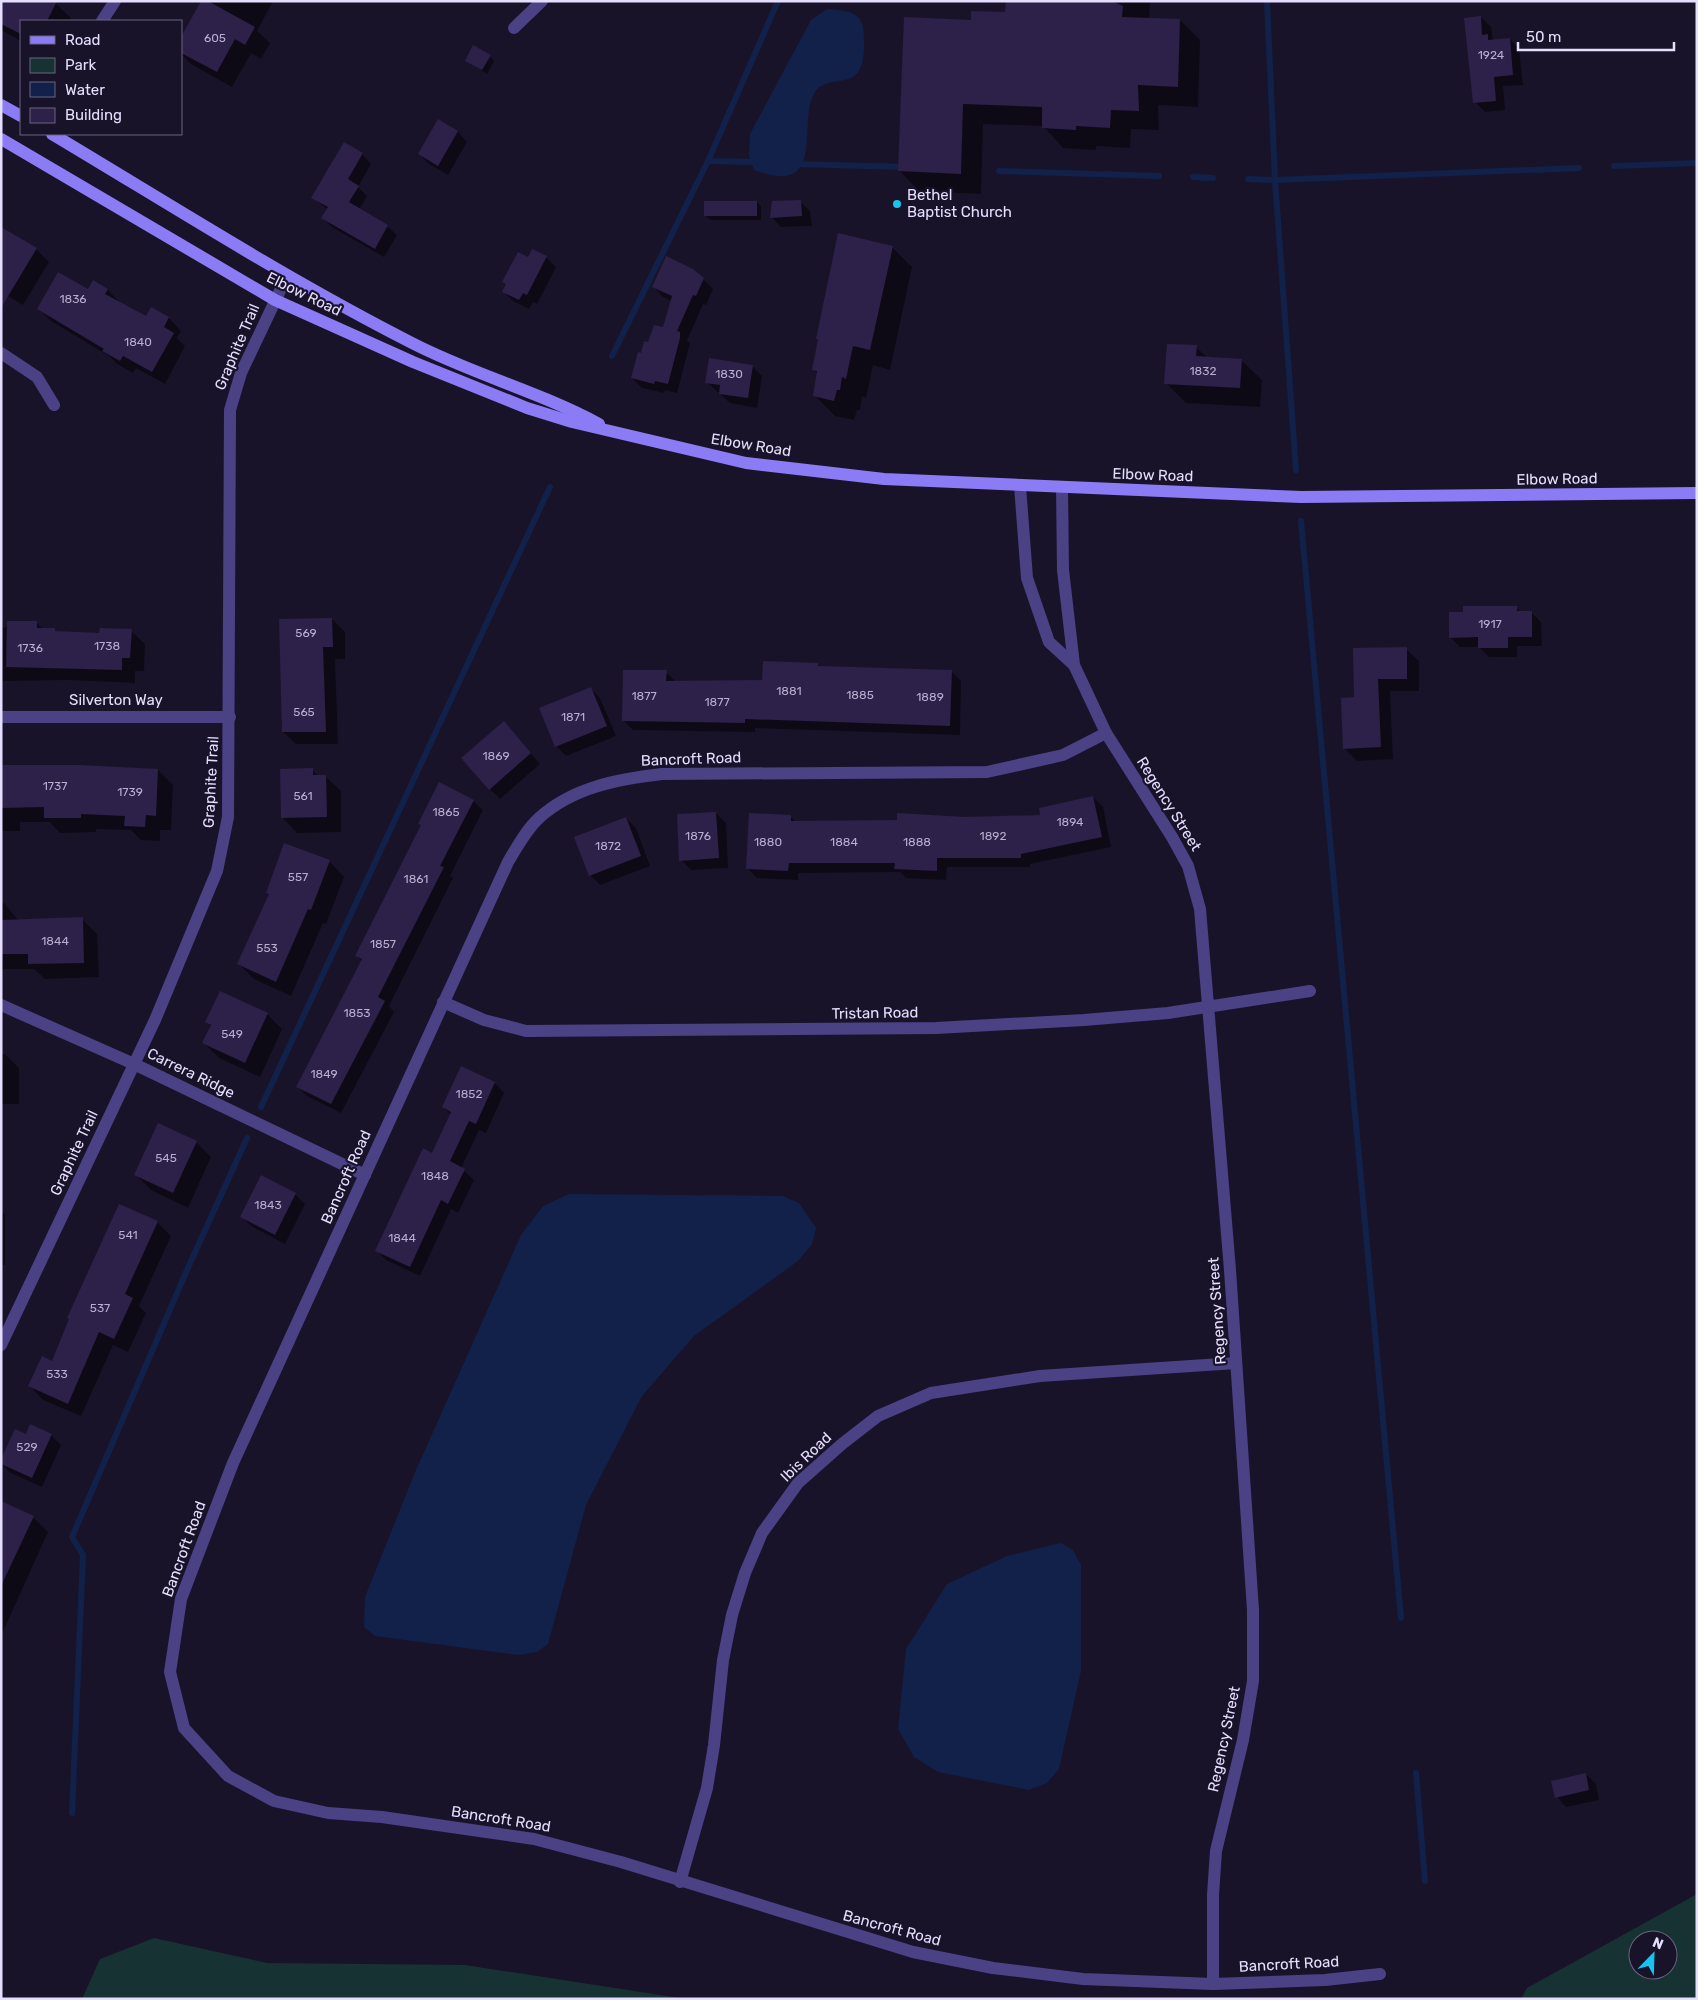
<svg xmlns="http://www.w3.org/2000/svg" width="1698" height="2000" font-family="Rubik,sans-serif">
<rect width="100%" height="100%" fill="#19132a"/>
<g fill="#163233" fill-rule="evenodd">
<path d="M 1697,1894 L 1697,1999 L 1521,1999 L 1527,1988 ZM 1638,1940 L 1668,1940 L 1668,1970 L 1638,1970 Z"/>
<polygon points="154,1938 267,1963 465,1965 686,1999 82,1999 100,1959"/>
</g>
<g fill="#11214a">
<path d="M 827,9 C 857,11 865,14 864,46 C 864,54 863,65 858,72 C 849,86 826,76 815,92 C 796,122 829,198 754,170 L 749,155 L 750,134 L 811,20 Z"/>
<polygon points="569,1194 783,1196 799,1203 816,1228 812,1244 798,1261 694,1336 642,1396 586,1505 548,1644 537,1652 518,1655 375,1636 364,1627 365,1597 416,1470 521,1235 543,1206"/>
<polygon points="1061,1543 1073,1550 1081,1565 1081,1671 1059,1769 1047,1783 1029,1790 938,1772 914,1757 898,1729 906,1649 947,1584 1007,1556"/>
</g>
<g fill="#0007">
<polygon points="1,1 53,1 71,18 70,21 21,21 21,41 1,30"/>
<polygon points="203,1 273,1 257,31 270,43 261,59 251,53 232,87 191,64 181,54 181,39"/>
<polygon points="1007,1 1150,1 1149,19 1180,20 1200,40 1198,107 1158,105 1159,130 1131,129 1130,148 1096,146 1096,150 1063,148 1043,126 983,124 981,194 919,191 899,170 972,21 1007,14"/>
<polygon points="1481,17 1491,27 1493,41 1510,39 1519,49 1523,85 1503,86 1505,110 1485,112 1475,102"/>
<polygon points="490,56 494,61 487,74 466,60"/>
<polygon points="439,121 458,132 467,142 448,175 429,164 419,154"/>
<polygon points="362,154 371,164 358,187 367,196 359,210 387,226 397,235 384,257 332,227 323,218 328,210 312,197"/>
<polygon points="800,201 810,211 812,226 781,227 772,218"/>
<polygon points="757,202 761,206 761,220 710,220 705,215"/>
<polygon points="892,247 912,267 890,370 873,365 866,398 862,396 860,410 857,410 854,420 835,416 815,396 818,374 814,370 819,340 817,339"/>
<polygon points="36,249 49,262 23,305 1,292"/>
<polygon points="546,257 556,267 537,304 533,302 529,309 513,301 503,291 507,285 504,282 529,259"/>
<polygon points="703,279 713,289 706,305 703,304 687,341 690,343 677,393 665,390 664,393 642,388 632,378 648,343 664,329 672,301 663,297 654,287"/>
<polygon points="93,282 108,290 120,303 146,318 151,309 169,318 181,331 177,338 185,346 165,384 136,368 133,373 117,364 109,356 51,321 39,309 88,291"/>
<polygon points="1196,347 1208,358 1241,360 1262,380 1260,407 1186,403 1166,383"/>
<polygon points="752,366 762,376 757,408 730,403 707,382"/>
<polygon points="1516,607 1521,612 1531,612 1541,622 1542,646 1517,646 1517,657 1489,657 1479,647 1460,647 1450,637"/>
<polygon points="332,619 345,632 345,659 335,659 338,744 296,744 283,732"/>
<polygon points="36,622 43,629 54,630 57,633 101,635 131,631 145,644 144,671 135,671 135,683 68,680 1,681 1,628"/>
<polygon points="1406,649 1419,661 1419,691 1390,691 1393,759 1357,761 1344,748 1355,698"/>
<polygon points="818,664 820,667 951,671 961,681 960,735 755,728 755,732 633,730 623,720 666,672 676,682 763,681"/>
<polygon points="590,688 600,698 616,736 566,756 556,746"/>
<polygon points="513,733 540,764 500,799 490,789"/>
<polygon points="1,765 158,770 173,785 171,830 160,830 160,841 141,840 131,830 96,829 96,832 60,833 50,822 20,822 20,831 1,831"/>
<polygon points="312,770 318,776 325,776 341,791 341,832 297,833 282,817"/>
<polygon points="1093,797 1103,807 1111,847 1030,864 1030,867 947,867 946,880 906,878 900,872 798,873 798,880 757,878 747,868 790,816 796,822 898,822 1042,816"/>
<polygon points="473,801 483,810 450,876 453,878 389,1006 394,1012 341,1113 307,1096 297,1086 362,961 357,956 422,826 419,824"/>
<polygon points="716,813 726,823 728,868 691,870 681,860"/>
<polygon points="626,818 636,828 650,866 600,885 590,875"/>
<polygon points="329,861 344,877 326,924 323,923 291,996 254,979 239,964 270,895 267,893"/>
<polygon points="1,903 4,903 19,921 82,919 97,934 99,977 45,979 34,969 1,969"/>
<polygon points="267,1014 282,1029 260,1077 219,1058 204,1043 211,1027 207,1022"/>
<polygon points="1,1054 5,1054 19,1068 19,1104 1,1104"/>
<polygon points="495,1083 504,1093 486,1133 479,1130 461,1168 474,1180 458,1213 451,1209 420,1276 386,1260 376,1250 433,1154 451,1115 443,1107"/>
<polygon points="196,1142 211,1157 188,1208 151,1190 136,1175"/>
<polygon points="295,1194 305,1204 285,1244 251,1226 241,1216"/>
<polygon points="1,1211 5,1214 5,1265 1,1265"/>
<polygon points="157,1222 171,1236 139,1306 146,1313 128,1352 113,1345 81,1416 43,1400 30,1386 52,1362"/>
<polygon points="31,1426 51,1435 61,1445 42,1487 11,1473 1,1464 26,1435"/>
<polygon points="1,1502 33,1517 48,1532 1,1636"/>
<polygon points="1586,1774 1596,1784 1599,1800 1566,1807 1557,1797"/>
</g>
<g fill="none" stroke-linecap="round" stroke-linejoin="round">
<g stroke="#11214a" stroke-width="6">
<polyline points="1267,1 1275,180 1296,470"/>
<polyline points="708,161 759,162"/>
<polyline points="794,164 906,167"/>
<polyline points="1614,166 1697,163"/>
<polyline points="999,171 1159,176"/>
<polyline points="1193,177 1213,178"/>
<polyline points="1248,179 1275,180 1579,168"/>
<polyline points="612,356 708,161 778,1"/>
<polyline points="1301,521 1401,1618"/>
<polyline points="261,1107 550,487"/>
<polyline points="1416,1773 1425,1881"/>
<polyline points="72,1813 83,1555 72,1537 187,1270 247,1138"/>
</g>
</g>
<g fill="#2d2049">
<polygon points="1,1 57,1 47,21 21,21 21,34 1,24"/>
<polygon points="201,1 208,1 255,27 245,45 235,39 217,72 181,53 181,37"/>
<polygon points="1006,1 1112,1 1123,6 1122,17 1180,19 1178,87 1138,85 1139,111 1111,110 1110,128 1076,126 1076,130 1042,128 1042,107 963,104 961,174 898,171 904,17 971,20 971,11 1005,12"/>
<polygon points="1481,16 1482,35 1488,34 1488,40 1510,38 1513,75 1494,77 1496,101 1473,103 1464,18"/>
<polygon points="473,45 491,55 482,70 465,61"/>
<polygon points="438,119 458,131 438,166 418,154"/>
<polygon points="344,142 363,153 348,179 359,186 349,202 388,225 375,249 321,218 328,207 311,198"/>
<polygon points="801,200 802,216 770,218 772,201"/>
<rect x="704" y="201" width="53" height="15"/>
<polygon points="1,227 37,248 1,308"/>
<polygon points="838,233 893,246 870,350 853,346 846,379 842,377 840,390 837,390 834,401 813,396 817,371 812,370 818,339 816,339"/>
<polygon points="532,249 547,256 527,295 523,293 519,300 502,292 506,284 502,282 518,252 528,257"/>
<polygon points="666,256 693,269 704,278 696,296 693,295 677,331 680,332 680,338 668,384 655,381 654,384 631,378 638,352 641,353 644,341 648,342 654,325 663,327 672,296 652,287"/>
<polygon points="58,272 88,289 93,280 108,289 105,294 146,316 151,307 169,317 164,327 174,333 152,372 123,356 120,361 102,351 104,349 37,309"/>
<polygon points="1167,344 1197,345 1196,356 1242,359 1240,388 1164,384"/>
<polygon points="709,358 753,365 748,398 719,394 720,385 705,383"/>
<polygon points="1463,606 1517,606 1517,611 1532,611 1532,637 1508,637 1508,648 1478,648 1478,637 1449,638 1449,612 1463,612"/>
<polygon points="332,618 333,647 323,647 326,732 282,732 279,619"/>
<polygon points="7,621 37,621 37,628 55,628 55,631 99,633 100,628 132,629 130,658 122,658 122,670 6,667"/>
<polygon points="1407,647 1407,679 1378,679 1381,747 1343,749 1341,698 1354,697 1353,648"/>
<polygon points="763,661 818,663 818,666 952,670 950,726 745,719 745,723 622,721 623,670 667,670 666,681 762,680"/>
<polygon points="591,687 607,726 555,747 539,708"/>
<polygon points="504,721 531,753 489,790 461,758"/>
<polygon points="1,765 80,765 158,769 156,816 146,815 145,827 124,826 125,816 81,814 81,818 44,818 44,807 1,808"/>
<polygon points="313,768 313,775 326,775 327,817 281,818 280,769"/>
<polygon points="439,782 474,800 440,866 444,867 378,997 385,1001 331,1104 296,1087 362,959 355,956 421,825 418,824"/>
<polygon points="1093,796 1102,837 1021,854 1021,858 937,858 937,871 894,869 895,863 789,863 788,871 746,869 749,813 791,815 791,821 897,820 897,813 965,817 1040,815 1039,808"/>
<polygon points="716,812 719,858 679,861 677,814"/>
<polygon points="626,817 641,856 589,876 574,837"/>
<polygon points="284,843 330,860 311,910 308,909 276,982 237,964 269,894 266,893"/>
<polygon points="83,917 84,963 28,964 28,954 1,954 1,920"/>
<polygon points="220,991 268,1013 245,1063 202,1043 211,1025 205,1022"/>
<polygon points="461,1066 495,1082 476,1124 469,1121 450,1161 465,1169 448,1204 441,1200 410,1267 375,1251 423,1148 432,1153 451,1112 442,1107"/>
<polygon points="158,1123 197,1141 173,1193 134,1175"/>
<polygon points="261,1175 296,1193 275,1235 240,1217"/>
<polygon points="119,1204 158,1221 125,1294 133,1298 114,1339 99,1332 68,1404 28,1386 42,1356 52,1361 69,1319 67,1318"/>
<polygon points="30,1424 52,1434 32,1478 1,1464 1,1459 15,1429 26,1434"/>
<polygon points="1,1501 34,1516 1,1586"/>
<polygon points="1586,1773 1589,1790 1555,1798 1551,1781"/>
</g>
<g fill="none" stroke-linecap="round" stroke-linejoin="round">
<g stroke="#4b4285" stroke-width="12">
<polyline points="102,21 115,1"/>
<polyline points="514,28 542,1"/>
<polyline points="1,353 37,377 54,405"/>
<polyline points="1020,486 1027,578 1049,642 1074,665"/>
<polyline points="1062,488 1063,570 1074,665 1106,733 1172,837 1188,866 1200,909 1230,1270 1253,1610 1253,1681 1243,1740 1216,1851 1213,1895 1213,1984"/>
<polyline points="1,717 230,717"/>
<path d="M 1106,733 L 1063,755 L 987,772 L 662,774 C 619,779 573,787 539,818 C 526,830 517,847 508,862 L 233,1463 L 181,1599 L 170,1672 L 184,1728 L 228,1776 L 274,1801 L 328,1813 L 382,1817 L 534,1839 L 621,1862 L 913,1952 L 993,1968 L 1083,1979 L 1213,1984 L 1325,1980 L 1380,1974"/>
<polyline points="443,1002 484,1020 526,1031 936,1028 1084,1020 1168,1013 1310,991"/>
<polyline points="1,1005 134,1064 365,1175"/>
<polyline points="1,1345 155,1020 217,871 228,817 230,410 241,373 287,276"/>
<polyline points="680,1882 707,1788 714,1745 723,1660 732,1615 745,1573 762,1533 798,1483 842,1444 878,1416 931,1393 1040,1376 1236,1363"/>
</g>
<g stroke="#8b7cf6" stroke-width="12">
<polyline points="1,105 21,116"/>
<path d="M 52,134 C 171,205 288,280 412,343 C 472,374 540,392 599,424"/>
<polyline points="1,139 275,300 413,362 527,408 572,422 746,463 884,479 1301,497 1697,493"/>
</g>
</g>
<circle fill="#18c4ee" stroke="#19132a" stroke-width="2" cx="897" cy="204" r="5"/>
<g text-anchor="middle" dominant-baseline="central" stroke-width="4.5" stroke-linejoin="round" paint-order="stroke">
<g font-size="12" fill="#b7aed0">
<text x="215" y="38">605</text>
<text x="1491" y="55">1924</text>
<text x="73" y="299">1836</text>
<text x="138" y="342">1840</text>
<text x="1203" y="371">1832</text>
<text x="729" y="374">1830</text>
<text x="1490" y="624">1917</text>
<text x="306" y="633">569</text>
<text x="107" y="646">1738</text>
<text x="30" y="648">1736</text>
<text x="789" y="691">1881</text>
<text x="860" y="695">1885</text>
<text x="644" y="696">1877</text>
<text x="930" y="697">1889</text>
<text x="717" y="702">1877</text>
<text x="304" y="712">565</text>
<text x="573" y="717">1871</text>
<text x="496" y="756">1869</text>
<text x="55" y="786">1737</text>
<text x="130" y="792">1739</text>
<text x="303" y="796">561</text>
<text x="446" y="812">1865</text>
<text x="1070" y="822">1894</text>
<text x="698" y="836">1876</text>
<text x="993" y="836">1892</text>
<text x="768" y="842">1880</text>
<text x="844" y="842">1884</text>
<text x="917" y="842">1888</text>
<text x="608" y="846">1872</text>
<text x="298" y="877">557</text>
<text x="416" y="879">1861</text>
<text x="55" y="941">1844</text>
<text x="383" y="944">1857</text>
<text x="267" y="948">553</text>
<text x="357" y="1013">1853</text>
<text x="232" y="1034">549</text>
<text x="324" y="1074">1849</text>
<text x="469" y="1094">1852</text>
<text x="166" y="1158">545</text>
<text x="435" y="1176">1848</text>
<text x="268" y="1205">1843</text>
<text x="128" y="1235">541</text>
<text x="402" y="1238">1844</text>
<text x="100" y="1308">537</text>
<text x="57" y="1374">533</text>
<text x="27" y="1447">529</text>
</g>
<g font-size="15" fill="#e5defd" stroke="#19132a" text-anchor="start">
<text x="907" y="195">Bethel<tspan x="907" dy="17">Baptist Church</tspan></text>
</g>
<g font-size="15" fill="#e5defd" stroke="#19132a">
<text transform="translate(304 294) rotate(26)">Elbow Road</text>
<text transform="translate(237 347) rotate(-67)">Graphite Trail</text>
<text transform="translate(751 445) rotate(9)">Elbow Road</text>
<text transform="translate(1153 475) rotate(2)">Elbow Road</text>
<text transform="translate(1557 479) rotate(-1)">Elbow Road</text>
<text x="116" y="700">Silverton Way</text>
<text transform="translate(691 759) rotate(-2)">Bancroft Road</text>
<text transform="translate(211 782) rotate(-87)">Graphite Trail</text>
<text transform="translate(1169 804) rotate(58)">Regency Street</text>
<text transform="translate(875 1013) rotate(-1)">Tristan Road</text>
<text transform="translate(191 1073) rotate(26)">Carrera Ridge</text>
<text transform="translate(74 1153) rotate(-65)">Graphite Trail</text>
<text transform="translate(346 1177) rotate(-66)">Bancroft Road</text>
<text transform="translate(1217 1311) rotate(-94)">Regency Street</text>
<text transform="translate(806 1457) rotate(-44)">Ibis Road</text>
<text transform="translate(184 1549) rotate(-70)">Bancroft Road</text>
<text transform="translate(1224 1739) rotate(-78)">Regency Street</text>
<text transform="translate(501 1819) rotate(9)">Bancroft Road</text>
<text transform="translate(892 1928) rotate(15)">Bancroft Road</text>
<text transform="translate(1289 1964) rotate(-3)">Bancroft Road</text>
</g>
</g>
<rect width="1698" height="2000" fill="none" stroke="#e5defd" stroke-width="5"/>
<rect x="20" y="20" width="162" height="115" fill="#19132a" stroke="#6b647e"/>
<rect x="30" y="36" width="25" height="8" fill="#8b7cf6" stroke="#6b647e"/>
<text x="65" y="45" font-size="15" fill="#e5defd">Road</text>
<rect x="30" y="58" width="25" height="15" fill="#163233" stroke="#6b647e"/>
<text x="65" y="70" font-size="15" fill="#e5defd">Park</text>
<rect x="30" y="82" width="25" height="15" fill="#11214a" stroke="#6b647e"/>
<text x="65" y="95" font-size="15" fill="#e5defd">Water</text>
<rect x="30" y="108" width="25" height="15" fill="#2d2049" stroke="#6b647e"/>
<text x="65" y="120" font-size="15" fill="#e5defd">Building</text>
<g transform="translate(1653 1955) rotate(23)"><circle r="24" fill="#19132a" stroke="#6b647e"/>
<path d="M0-4L9 19L0 12L-9 19Z" fill="#18c4ee"/>
<text y="-8" font-size="14" font-weight="bold" text-anchor="middle" fill="#e5defd">N</text>
</g>
<path d="M1518 42v8h156v-8" fill="none" stroke="#e5defd" stroke-width="2.5"/>
<text x="1526" y="42" font-size="15" fill="#e5defd" stroke="#19132a" stroke-width="4" paint-order="stroke">50 m</text>
</svg>
